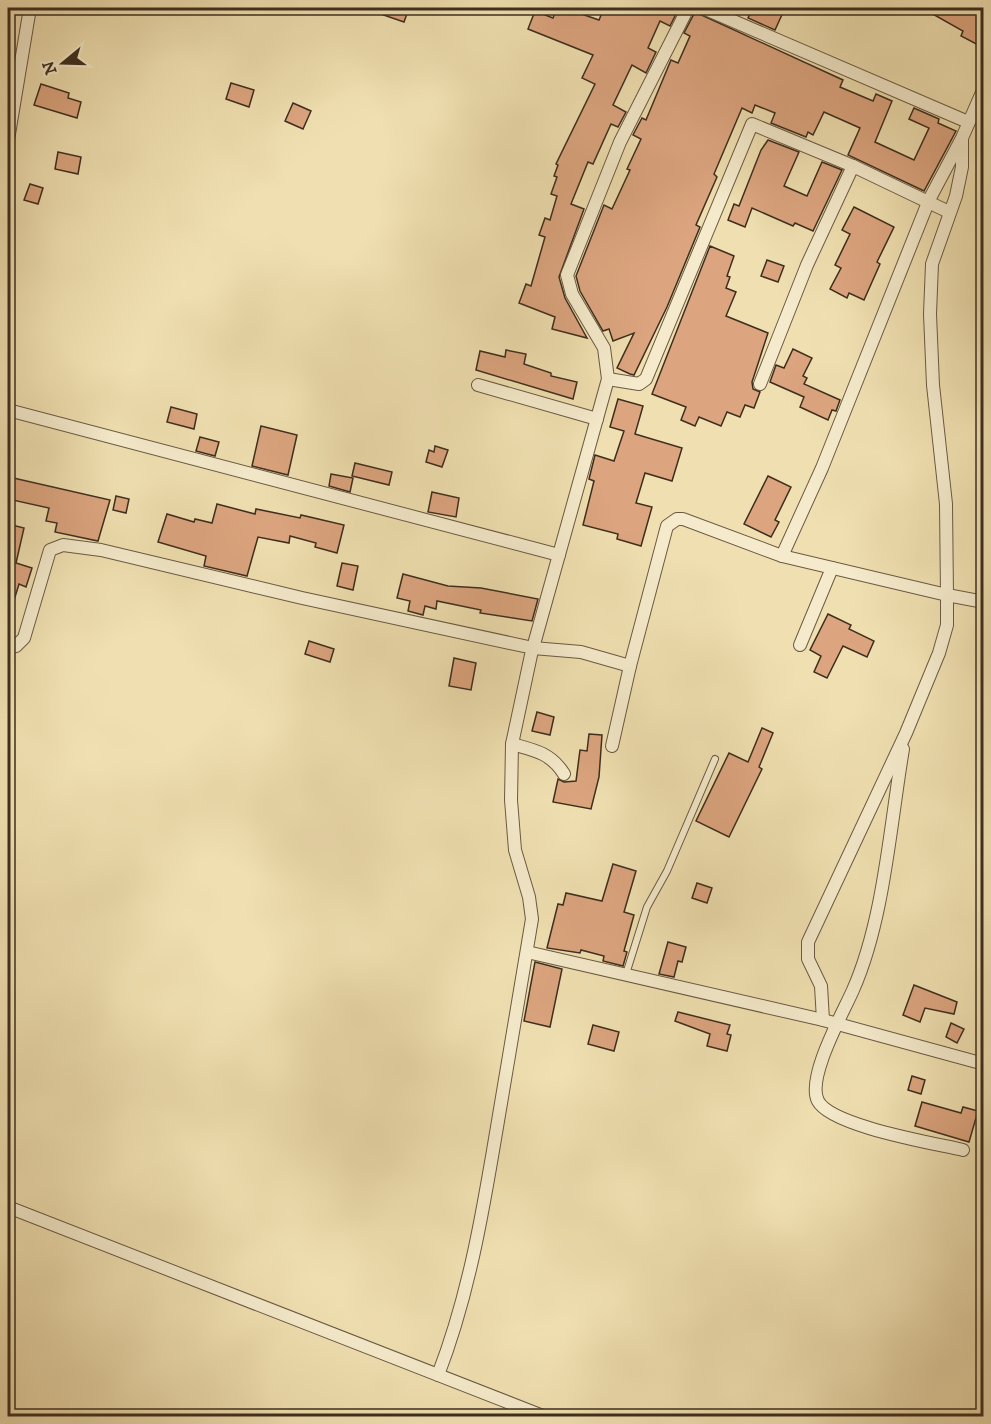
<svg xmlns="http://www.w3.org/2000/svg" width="991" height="1424" font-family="'IM FELL DW Pica',serif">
<rect width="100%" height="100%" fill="#f0e0b1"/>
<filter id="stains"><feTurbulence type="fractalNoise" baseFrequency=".00333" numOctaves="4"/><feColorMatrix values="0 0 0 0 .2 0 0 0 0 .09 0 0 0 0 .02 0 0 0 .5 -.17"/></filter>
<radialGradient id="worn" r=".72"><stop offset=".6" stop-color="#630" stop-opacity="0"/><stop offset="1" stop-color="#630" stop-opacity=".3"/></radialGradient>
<g fill="#dca57f" stroke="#3d2e1e" stroke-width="1.5">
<polygon points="369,8 409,8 404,22 369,10"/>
<polygon points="557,8 564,8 599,20 604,8 679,8 670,26 660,21 648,48 656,52 646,73 632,65 613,105 626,112 618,127 611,124 593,164 588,162 571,204 584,209 559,277 565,298 587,338 552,329 555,317 519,303 526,284 531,286 545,237 539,235 545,218 550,220 557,196 551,194 557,177 554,176 558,165 556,164 595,84 582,78 593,55 528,29 535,11 553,18"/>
<polygon points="753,8 785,8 775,30 748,18"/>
<polygon points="922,8 968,8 984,16 984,48 961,36 963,31"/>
<polygon points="695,12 843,80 840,87 873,101 876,94 892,101 875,142 914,160 929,128 909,119 914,108 939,119 938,123 956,131 924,191 848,155 860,128 824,112 813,135 808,132 806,137 771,123 775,113 755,105 752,113 742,108 714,174 717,177 696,225 700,227 667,307 634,375 630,374 617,368 634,333 613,341 609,329 603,331 580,291 576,276 604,205 612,209 630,170 627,169 641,139 633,135 642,118 646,120 671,60 678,63 690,36 684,33"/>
<polygon points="231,83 254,90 249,107 226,99"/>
<polygon points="41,84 69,93 68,98 81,102 77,118 34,105"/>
<polygon points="293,103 311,111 303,129 285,121"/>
<polygon points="768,140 799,152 784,186 807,196 822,162 842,170 813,231 795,223 793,226 752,208 745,227 728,220 734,204 739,206 761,150"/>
<polygon points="58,152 81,157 78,174 55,169"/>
<polygon points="30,184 43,188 38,204 24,200"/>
<polygon points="854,207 894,227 877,262 880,264 864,300 849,293 847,298 830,289 841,268 835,265 850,234 842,230"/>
<polygon points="710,246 734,256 727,276 730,277 726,288 736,292 726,316 768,333 752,382 753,389 760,392 754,408 745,405 740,417 727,412 721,426 699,417 695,426 681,420 686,407 652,394"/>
<polygon points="767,260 784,266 778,282 761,276"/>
<polygon points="793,349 812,358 803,376 807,378 804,384 840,400 836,411 832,410 828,420 800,407 804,397 770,382 776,365 784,368"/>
<polygon points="506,350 526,354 524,364 551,373 551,376 577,382 573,399 476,370 480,351 505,357"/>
<polygon points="618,399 643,406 635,434 682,448 672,481 645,473 636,503 652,507 641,546 617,539 618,534 583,525 594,481 589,479 595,455 614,461 624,431 610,427"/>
<polygon points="171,407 197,414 194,429 167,422"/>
<polygon points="261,426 297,435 288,475 252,466"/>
<polygon points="200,437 219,442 215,456 196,451"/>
<polygon points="435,446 448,450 442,467 426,462 429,450 434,452"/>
<polygon points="355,463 392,472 389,485 352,476"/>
<polygon points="331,474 353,478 350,492 329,486"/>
<polygon points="768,476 791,487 775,520 779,522 771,537 744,524"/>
<polygon points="9,477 110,500 98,541 55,532 57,523 46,521 49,508 8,499"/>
<polygon points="432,492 459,498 456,517 428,512"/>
<polygon points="116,496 129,499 126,513 113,510"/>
<polygon points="217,504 255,514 256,509 300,518 301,515 344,525 337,553 315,547 316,543 290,536 289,543 258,537 247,576 204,566 206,556 158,542 167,514 194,522 195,519 212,523"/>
<polygon points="8,524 24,528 16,563 32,568 26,587 19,584 11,610 8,610"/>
<polygon points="342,563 358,566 353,590 337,586"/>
<polygon points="403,574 448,586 481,588 538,599 532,621 480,613 481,610 437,601 436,609 425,606 423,615 408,611 410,601 397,598"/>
<polygon points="828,614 851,625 849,629 874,641 867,657 843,646 827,678 814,672 821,656 810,650"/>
<polygon points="309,641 334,649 330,662 305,654"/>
<polygon points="454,658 476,663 471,690 449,686"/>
<polygon points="537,712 554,717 550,735 532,731"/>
<polygon points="762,728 773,733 759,767 762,769 729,837 696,821 729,753 748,762"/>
<polygon points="589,734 602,735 599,777 591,809 553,802 558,779 564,782 576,781 580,750 587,751"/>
<polygon points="613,864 636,871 624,912 634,915 624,951 627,952 623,966 603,961 604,956 581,950 580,953 547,948 558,904 563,905 566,893 602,901"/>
<polygon points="697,883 712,888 707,903 692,898"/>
<polygon points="668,942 686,947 682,962 678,961 674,977 659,974"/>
<polygon points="535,962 562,969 550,1027 524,1021"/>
<polygon points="914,985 957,1002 954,1014 925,1008 920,1022 903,1015"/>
<polygon points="678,1012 730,1025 727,1034 731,1035 727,1051 707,1046 710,1034 675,1021"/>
<polygon points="951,1023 964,1029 957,1043 946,1037"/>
<polygon points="593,1025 619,1032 614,1051 588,1044"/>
<polygon points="912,1076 925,1080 921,1094 908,1090"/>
<polygon points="922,1102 961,1113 963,1107 978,1111 969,1142 915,1126"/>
</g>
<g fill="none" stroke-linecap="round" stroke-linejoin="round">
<g stroke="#6a5a43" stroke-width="8">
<polyline id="lane" points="626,974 647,907 667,871 715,759"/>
</g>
<g stroke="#6a5a43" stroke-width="14">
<g id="street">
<polyline points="703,8 968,122"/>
<polyline points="8,140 30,8"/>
<polyline points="962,141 962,167 956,196 932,264 930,314 933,385 946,504 947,595 984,602"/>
<polyline points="608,379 639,384 646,379 752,124 853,166 949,212"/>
<polyline points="760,384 807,265 853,166"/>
<polyline points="478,385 597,419"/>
<polyline points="8,410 559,555"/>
<polyline points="782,556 947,595 947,625 939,653 906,733 808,942 808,959 821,986 823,1020"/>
<polyline points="800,645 832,568"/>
<polyline points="8,647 16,646 24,638 50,550 63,545 101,550 302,598 533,648 581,652 630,666 667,526 677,519 683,519 782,556 822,468 929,200 962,138 984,88"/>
<path d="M 512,744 C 534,750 551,753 564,774"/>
<polyline points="612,746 630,666"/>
<path d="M 903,749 C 890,826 884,920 853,990 C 843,1013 806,1078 818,1101 C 831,1126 933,1143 963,1150"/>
<polyline points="527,952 823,1020 984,1064"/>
<polyline points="8,1207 543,1416"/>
<path d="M 438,1375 C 469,1295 483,1211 497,1127 C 509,1057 521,988 532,919 L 529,897 L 515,850 L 511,800 L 512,744 L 531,655 L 608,379 L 604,348 L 572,294 L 567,275 L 620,142 L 688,8"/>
</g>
</g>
<use href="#lane" stroke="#f5ebcc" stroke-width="6"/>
<use href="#street" stroke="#f5ebcc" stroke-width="12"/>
</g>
<rect width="991" height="1424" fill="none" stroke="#f0e0b1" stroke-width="30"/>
<rect x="9" y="9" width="973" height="1406" fill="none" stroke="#3d2e1e" stroke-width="3"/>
<rect x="15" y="15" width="961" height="1394" fill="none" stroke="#3d2e1e" stroke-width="1.5"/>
<g transform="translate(63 63) rotate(251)" stroke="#f5ebcc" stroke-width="4.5" paint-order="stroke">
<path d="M0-4.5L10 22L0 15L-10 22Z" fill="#3d2e1e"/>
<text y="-9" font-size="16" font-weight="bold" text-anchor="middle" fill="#3d2e1e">N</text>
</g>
<rect width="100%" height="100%" filter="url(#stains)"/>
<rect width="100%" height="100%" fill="url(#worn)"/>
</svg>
